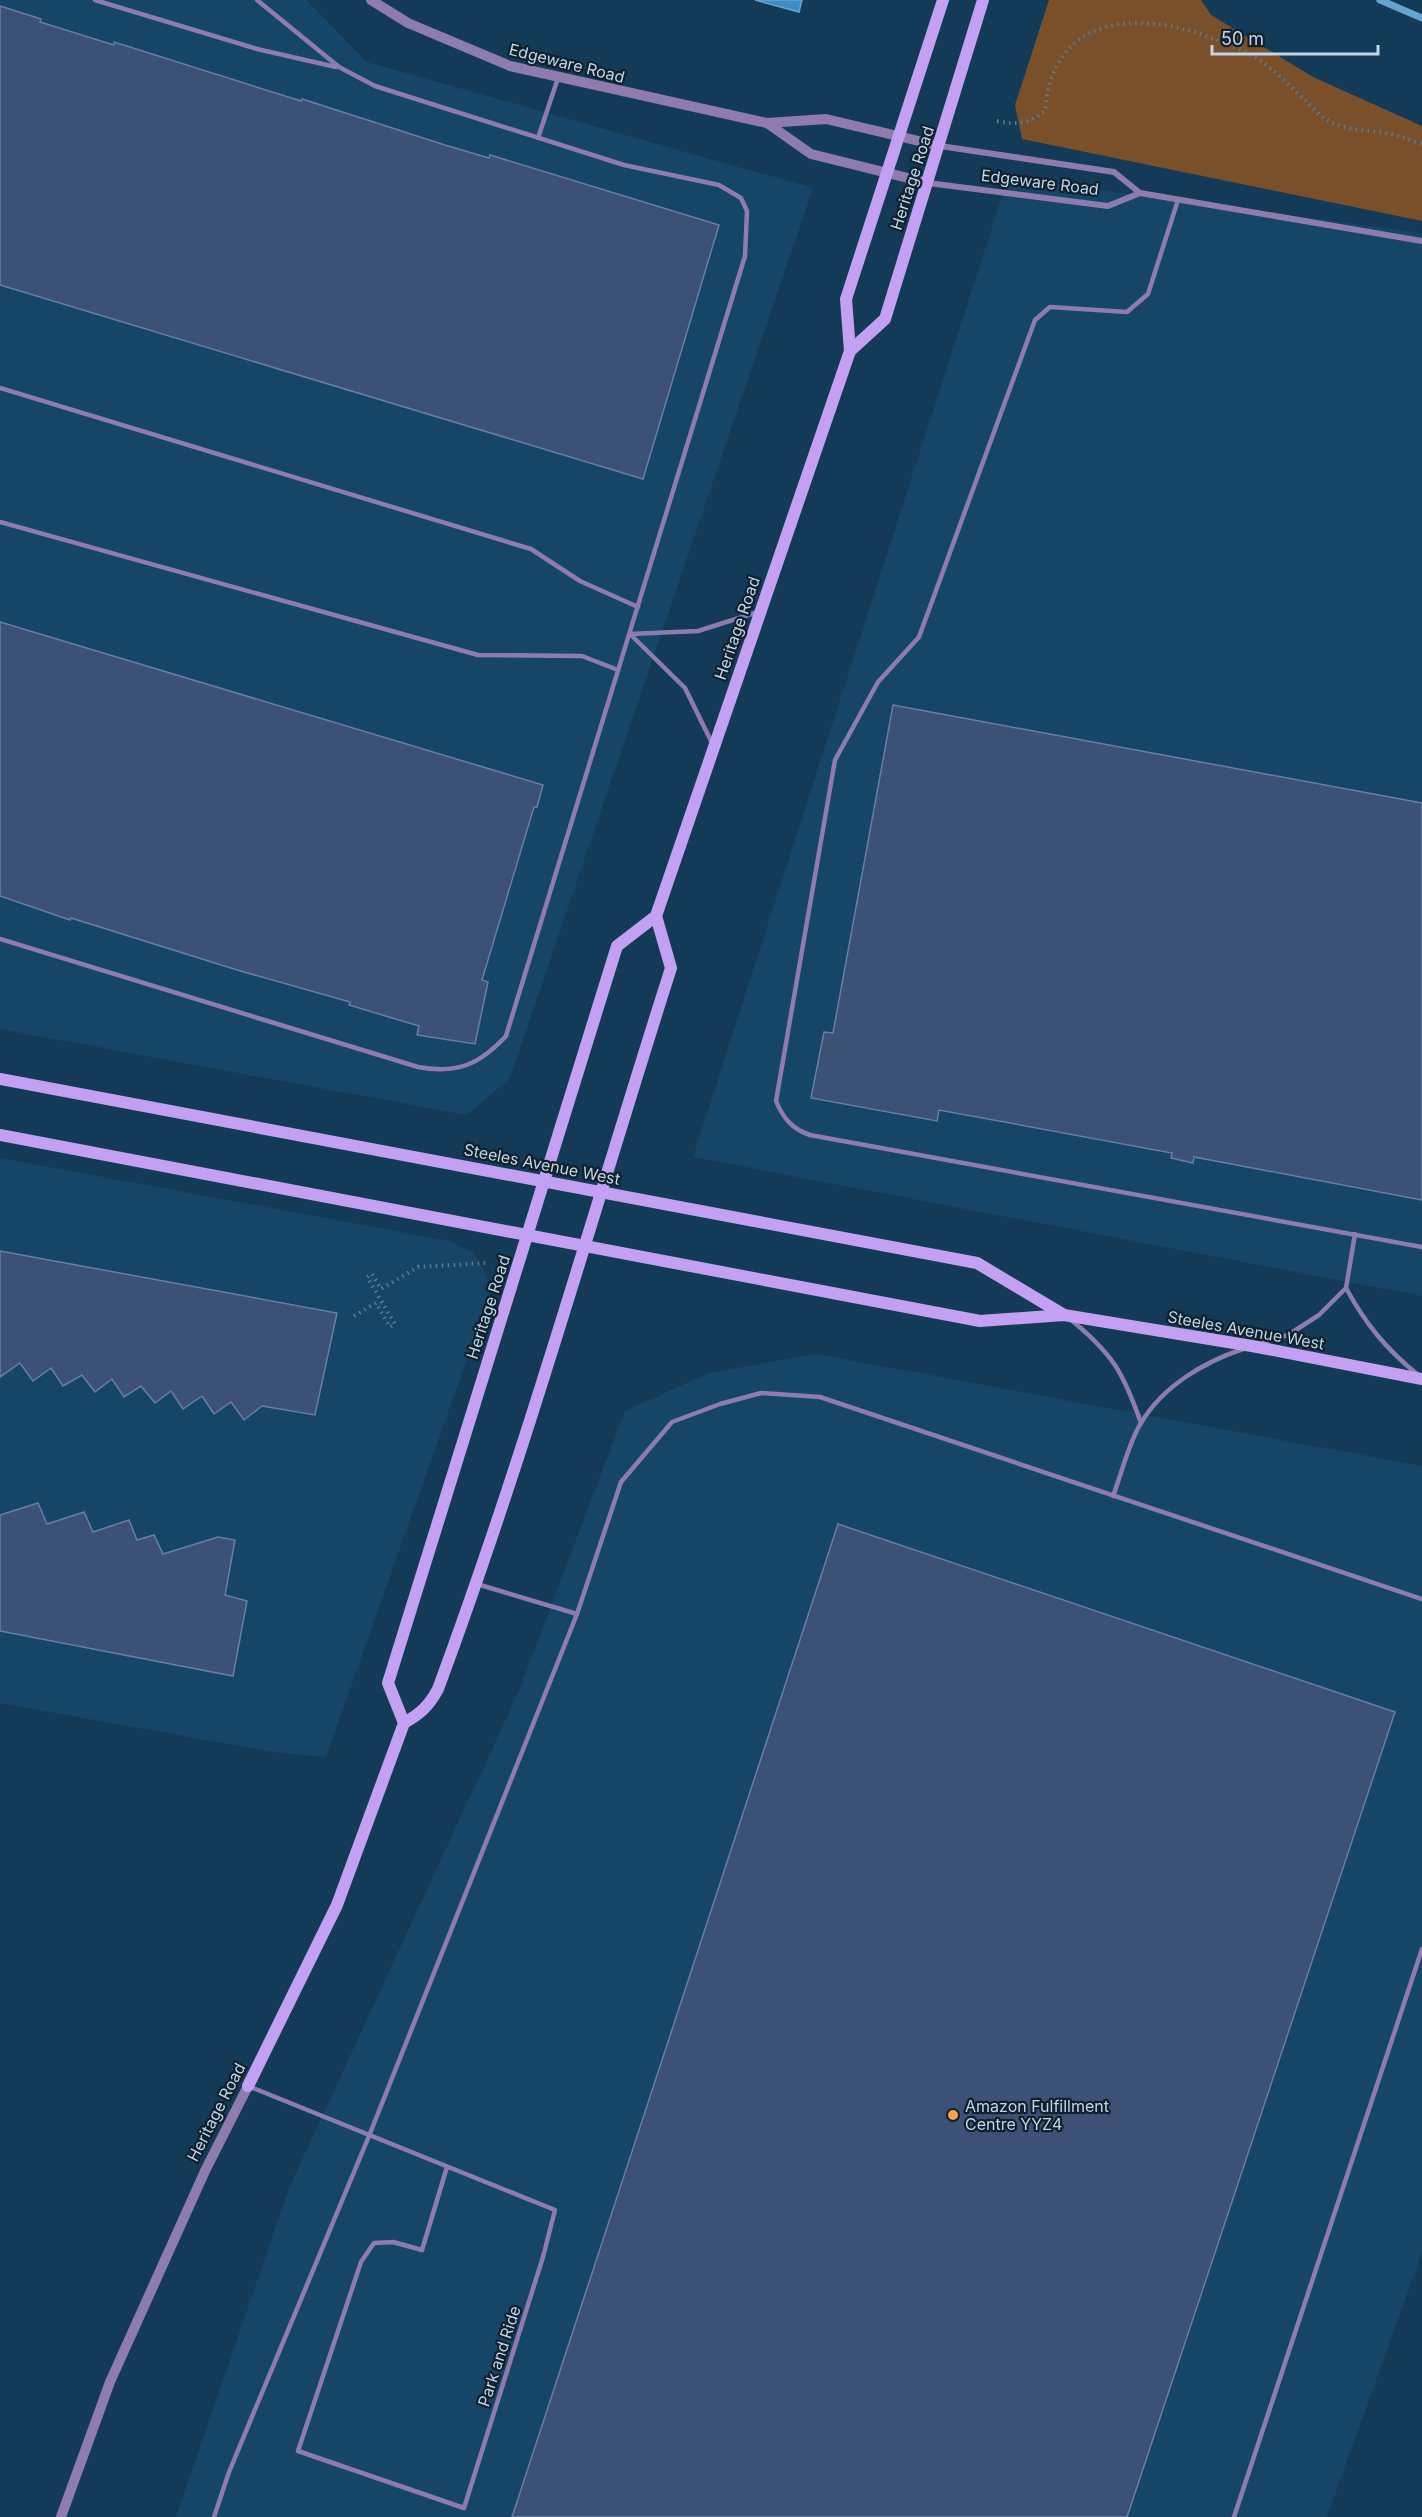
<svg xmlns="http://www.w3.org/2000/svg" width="1422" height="2517" font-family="Inter,sans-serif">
<rect width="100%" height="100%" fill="#133b57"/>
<g fill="#164667">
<polygon points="0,0 306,0 367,62 813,188 510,1078 467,1115 0,1029"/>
<polygon points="1008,178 1422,233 1422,1296 693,1157"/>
<polygon points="0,1158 450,1241 473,1253 483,1268 489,1286 489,1297 326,1757 279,1753 0,1703"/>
<polygon points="816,1354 1422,1466 1422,2252 1327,2517 176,2517 289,2188 518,1693 625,1411 709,1373"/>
</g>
<polygon fill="#795029" points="1049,0 1201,0 1211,15 1313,77 1422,126 1422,221 1022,139 1015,105"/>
<polygon fill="#3c8ec8" stroke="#64a4d1" stroke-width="1.5" points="755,0 802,0 799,12"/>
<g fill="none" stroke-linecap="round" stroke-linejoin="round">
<polyline stroke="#64a4d1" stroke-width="7" points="1380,0 1422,18"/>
</g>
<g fill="#3d5075" stroke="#697ea6" stroke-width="1.5">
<polygon points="0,6 41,19 40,22 114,45 114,42 301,101 302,99 445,145 489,158 490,155 719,225 643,479 0,285"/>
<polygon points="0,622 543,785 537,807 534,807 482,980 488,982 475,1044 417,1035 419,1026 349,1005 350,1002 237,970 71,918 70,920 0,896"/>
<polygon points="893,705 1422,803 1422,1200 1194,1157 1193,1163 1171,1158 1172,1153 939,1110 937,1121 811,1098 824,1032 833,1033"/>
<polygon points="0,1251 337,1313 315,1415 262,1406 244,1420 231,1402 214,1414 202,1396 183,1409 171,1391 155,1403 141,1386 124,1397 112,1379 95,1392 82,1375 63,1386 51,1368 33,1381 20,1363 0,1377"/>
<polygon points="38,1503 47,1524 84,1512 93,1532 129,1520 137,1540 154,1535 163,1554 218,1537 235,1540 225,1595 247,1601 233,1676 0,1631 0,1515"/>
<polygon points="838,1524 1395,1712 1127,2517 512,2517"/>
</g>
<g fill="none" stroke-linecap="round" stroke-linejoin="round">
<g stroke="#5c7c93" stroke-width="4" stroke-dasharray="1.5 4.5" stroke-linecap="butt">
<path d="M 997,121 C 1017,125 1028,124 1045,111 C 1052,13 1141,10 1214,39 C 1231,46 1250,52 1264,63 C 1279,75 1294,90 1308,103 C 1313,108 1319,115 1325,119 C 1344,131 1370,130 1391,134 C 1402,137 1412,141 1422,144"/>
<polyline points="354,1316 376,1303 390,1327 395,1324 367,1277 372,1274 381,1289 418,1267 486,1263"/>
</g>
<g stroke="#907baf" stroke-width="4.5">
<polyline points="95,0 257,49 336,67"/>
<polyline points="538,138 558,78"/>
<path d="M 1178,200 L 1148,294 L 1127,312 L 1050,307 L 1035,320 L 919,637 L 878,682 L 835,760 L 776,1101 C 783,1118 792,1129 810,1135 L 1422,1247"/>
<polyline points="0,388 531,549 580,581 638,607"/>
<polyline points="0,522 478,655 582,656 618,670"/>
<polyline points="630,634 685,688 712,743"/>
<polyline points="630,634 698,631 758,612"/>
<path d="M 0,939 L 418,1067 C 457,1074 479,1065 506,1036 L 745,256 L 747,211 L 741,198 L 719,185 L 624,165 L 375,86 L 339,67 L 257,0"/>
<path d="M 1346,1288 C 1365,1323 1386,1349 1417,1374"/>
<path d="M 1070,1319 C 1113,1354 1123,1372 1141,1423"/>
<polyline points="1260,1343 1288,1335 1319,1315 1346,1288 1355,1234"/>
<path d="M 1113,1496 C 1122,1473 1128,1444 1141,1423 C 1163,1386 1204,1362 1243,1349"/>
<polyline points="477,1584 577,1614"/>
<polyline points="248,2086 555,2210 543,2257 464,2508 298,2451 361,2262 374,2243 393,2242 422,2250 447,2167"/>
<polyline points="214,2517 229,2472 369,2136 577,1614 621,1482 672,1422 720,1404 761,1393 820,1397 1422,1599"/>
<polyline points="1234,2517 1422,1949"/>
</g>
<g stroke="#907baf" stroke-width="6">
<polyline points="940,146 1114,172 1140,193 1422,241"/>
<polyline points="928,183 1108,206 1140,193"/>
</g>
<g stroke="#907baf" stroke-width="10">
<polyline points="371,0 408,23 510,66 767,123 826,119 940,146"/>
<polyline points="767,123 811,154 928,183"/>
<polyline points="61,2517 110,2382 205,2171 248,2086"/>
</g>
<g stroke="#c3a0f3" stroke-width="12">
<polyline points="850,351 885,319 983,0"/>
<polyline points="0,1079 977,1263 1064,1315"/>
<polyline points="0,1135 980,1321 1064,1315 1252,1346 1422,1379"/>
<polyline points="404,1723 388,1683 617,946 656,916 850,351 846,299 943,0"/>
<path d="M 248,2086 L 337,1905 L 404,1723 C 420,1714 429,1706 438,1689 C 526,1452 594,1209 671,968 L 656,916"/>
</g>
</g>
<circle fill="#f7a149" stroke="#10202d" stroke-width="2" cx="953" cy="2115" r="6"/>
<g text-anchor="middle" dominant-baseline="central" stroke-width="4.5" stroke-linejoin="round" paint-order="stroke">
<g font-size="16" fill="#c1d6e7" stroke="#10202d">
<text transform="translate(567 63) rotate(14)">Edgeware Road</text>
<text transform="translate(912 178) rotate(-72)">Heritage Road</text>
<text transform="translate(1040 182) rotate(7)">Edgeware Road</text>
<text transform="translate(737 628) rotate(-71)">Heritage Road</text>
<text transform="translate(542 1164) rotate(11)">Steeles Avenue West</text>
<text transform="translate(488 1307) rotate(-72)">Heritage Road</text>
<text transform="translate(1246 1330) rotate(10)">Steeles Avenue West</text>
<text transform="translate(216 2112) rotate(-63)">Heritage Road</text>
<text transform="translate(499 2356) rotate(-72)">Park and Ride</text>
</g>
<g font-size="16" fill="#c1d6e7" stroke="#10202d" text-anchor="start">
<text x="965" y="2106">Amazon Fulfillment<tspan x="965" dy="18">Centre YYZ4</tspan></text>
</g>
</g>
<path d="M1212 45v9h166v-9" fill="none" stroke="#c1d6e7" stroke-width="3"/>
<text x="1221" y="45" font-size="18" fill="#c1d6e7" stroke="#10202d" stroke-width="4.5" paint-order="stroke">50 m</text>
</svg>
